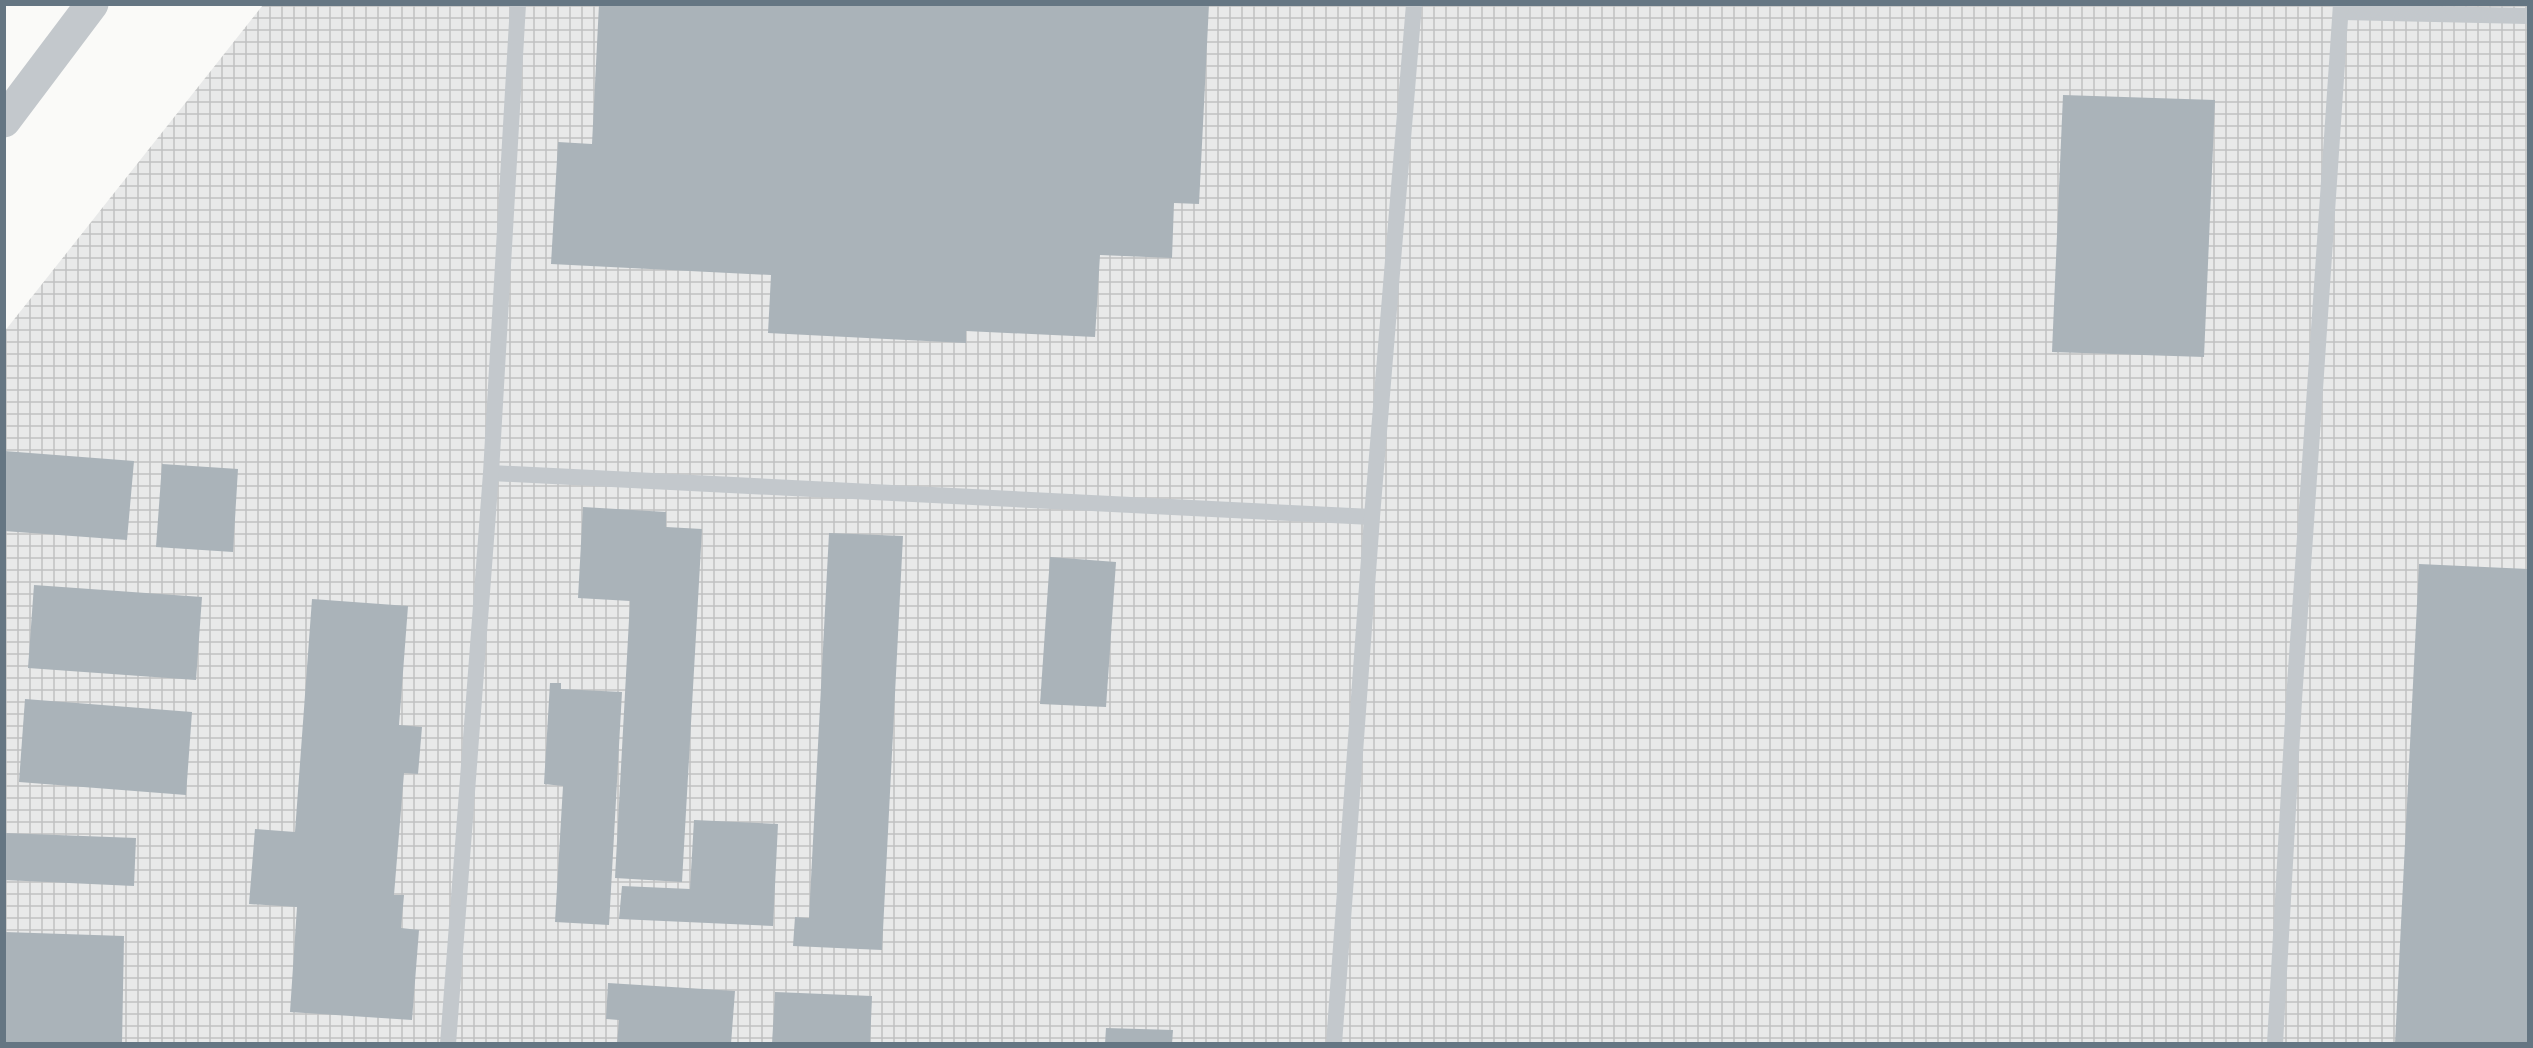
<svg xmlns="http://www.w3.org/2000/svg" width="2533" height="1048" font-family="'Roboto Condensed',sans-serif">
<defs>
<pattern id="industrial-grid" width="8" height="8" patternUnits="userSpaceOnUse" patternTransform="scale(1.5)"><rect width="8" height="8" fill="#e8e9e9"/><path d="M0 4h8M4 0v8" fill="none" stroke="#c0c1c2"/></pattern>
</defs>
<rect width="100%" height="100%" fill="#fafaf8"/>
<polygon fill="url(#industrial-grid)" points="263,5 2528,5 2528,1043 5,1043 4,332"/>
<g fill="#aab3b9">
<polygon points="599,4 1209,4 1199,204 1174,203 1172,258 1100,255 1095,337 966,331 966,343 768,333 771,275 551,264 558,142 592,144"/>
<polygon points="2063,95 2215,100 2204,357 2052,352"/>
<polygon points="4,451 134,461 127,540 4,531"/>
<polygon points="162,464 238,469 233,552 156,547"/>
<polygon points="583,507 666,512 666,527 702,529 682,882 615,878 630,601 578,598"/>
<polygon points="829,533 903,536 882,950 793,946 795,917 809,918"/>
<polygon points="1050,557 1116,562 1106,707 1040,704"/>
<polygon points="2419,564 2528,569 2528,1044 2395,1044"/>
<polygon points="34,585 202,597 196,680 28,668"/>
<polygon points="312,599 408,606 399,725 422,727 418,774 404,773 394,895 404,895 401,928 419,930 412,1020 290,1012 297,907 249,904 255,829 295,832"/>
<polygon points="550,683 561,683 561,689 622,692 609,925 555,922 563,786 544,784"/>
<polygon points="25,699 192,712 186,795 19,782"/>
<polygon points="694,820 778,824 773,926 619,919 622,886 690,889"/>
<polygon points="4,833 136,838 134,886 4,880"/>
<polygon points="4,932 124,936 122,1044 4,1044"/>
<polygon points="608,983 735,991 731,1044 617,1044 619,1020 606,1019"/>
<polygon points="775,992 872,996 870,1044 772,1044"/>
<polygon points="1106,1028 1173,1030 1172,1044 1105,1044"/>
</g>
<g fill="none" stroke-linecap="round" stroke-linejoin="round">
<g stroke="#c3c8cc" stroke-width="16">
<polyline points="2341,12 2528,16"/>
<polyline points="491,473 1372,517"/>
<polyline points="448,1044 491,473 518,4"/>
<polyline points="1334,1044 1372,517 1414,4"/>
<polyline points="2275,1044 2294,700 2341,4"/>
</g>
<polyline stroke="#c3c8cc" stroke-width="33" points="4,121 92,4"/>
</g>
<rect width="2533" height="1048" fill="none" stroke="#657683" stroke-width="12"/>
</svg>
